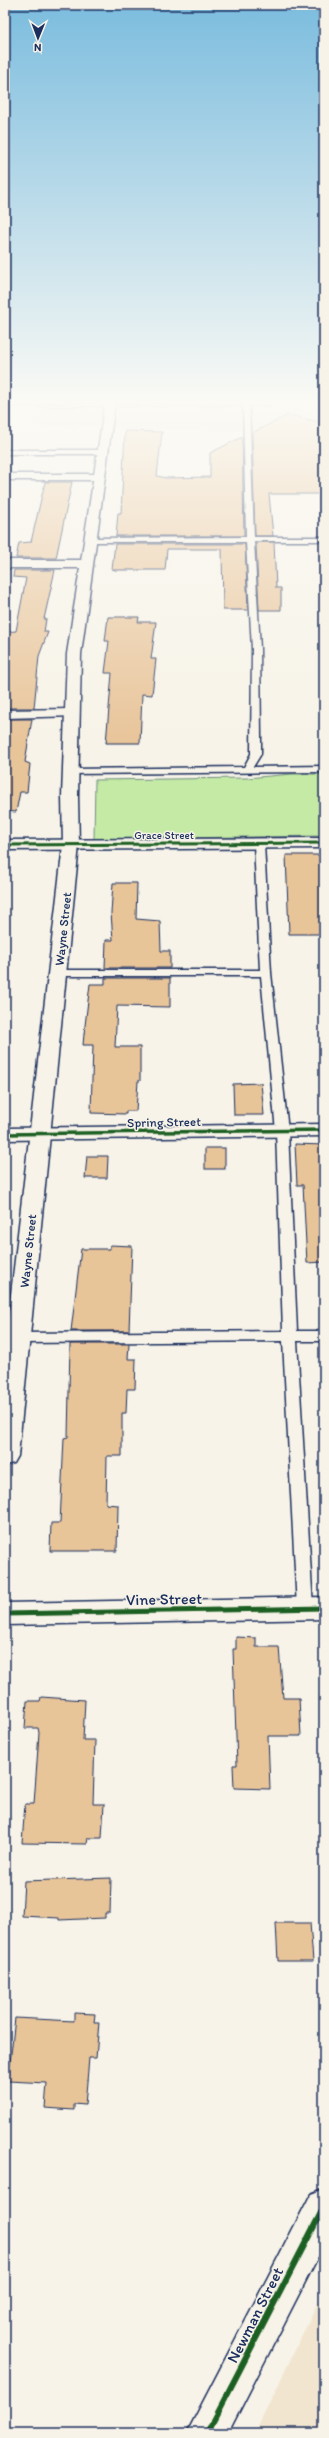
<svg xmlns="http://www.w3.org/2000/svg" width="329" height="2438" font-family="Itim,sans-serif">
<rect width="100%" height="100%" fill="#f7f3e8"/>
<filter id="ink" filterUnits="userSpaceOnUse"><feTurbulence type="fractalNoise" baseFrequency=".025" numOctaves="2"/><feDisplacementMap in="SourceGraphic" scale="8" xChannelSelector="R" yChannelSelector="G"/><feConvolveMatrix kernelMatrix="1 2 1 2 8 2 1 2 1" color-interpolation-filters="sRGB"/></filter>
<g filter="url(#ink)">
<g fill="#f2e5d0">
<polygon points="40,402 324,402 324,430 119,430 119,426 36,426"/>
<polygon points="324,2290 324,2433 255,2433"/>
</g>
<polygon fill="#c4eaa5" stroke="#708c82" points="292,774 324,774 324,836 94,839 95,780 247,778"/>
<g fill="#e8c499" stroke="#1b2f5e">
<polygon points="288,415 324,423 324,494 269,494 273,536 255,536 252,433"/>
<polygon points="125,431 162,432 157,476 166,478 210,477 210,453 242,437 244,536 116,536 118,513 121,513"/>
<polygon points="45,482 72,482 56,558 16,558 19,543 31,542"/>
<polygon points="256,542 274,542 276,588 281,588 281,610 259,610"/>
<polygon points="115,544 245,544 248,610 223,610 222,549 167,549 165,570 115,570 112,569"/>
<polygon points="14,570 55,570 44,619 46,619 44,632 48,632 39,656 34,708 5,708 5,632 16,631 26,578 13,577"/>
<polygon points="108,617 139,617 138,622 156,622 151,659 156,659 152,695 142,694 140,743 106,743 112,673 105,673 109,641 105,641"/>
<polygon points="5,719 32,719 25,762 30,764 27,792 20,792 16,812 5,811"/>
<polygon points="286,855 324,855 323,934 289,934"/>
<polygon points="113,883 137,883 136,919 160,921 161,951 170,951 170,968 105,968 106,940 113,940 111,913"/>
<polygon points="105,978 170,978 170,1007 117,1006 115,1047 140,1047 140,1081 138,1081 136,1111 126,1111 126,1114 91,1113 93,1045 83,1045 84,1034 90,984 105,984"/>
<polygon points="261,1083 264,1115 234,1115 233,1084"/>
<polygon points="295,1144 324,1145 324,1262 307,1263 303,1185 297,1185"/>
<rect x="205" y="1148" width="20" height="21"/>
<polygon points="87,1156 108,1156 107,1178 85,1178"/>
<polygon points="110,1245 132,1246 129,1331 71,1331 81,1249 110,1249"/>
<polygon points="70,1344 129,1344 128,1359 136,1359 135,1389 127,1389 126,1413 122,1413 122,1456 107,1456 106,1504 118,1505 117,1551 50,1551 51,1523 60,1523 64,1438 68,1437"/>
<polygon points="236,1637 256,1638 256,1647 279,1647 283,1698 299,1698 301,1736 268,1736 270,1789 234,1788 233,1765 237,1765 233,1649 236,1649"/>
<polygon points="41,1697 85,1700 83,1740 95,1740 93,1804 104,1804 102,1838 88,1838 87,1844 22,1843 25,1804 34,1804 39,1733 38,1728 25,1728 27,1701 40,1701"/>
<polygon points="111,1878 110,1913 105,1913 105,1918 59,1920 59,1918 22,1916 24,1881"/>
<polygon points="276,1923 310,1923 313,1961 278,1961"/>
<polygon points="74,2013 95,2014 94,2022 99,2022 96,2058 89,2058 85,2105 74,2104 74,2110 45,2108 47,2083 8,2081 15,2018 74,2021"/>
</g>
<g fill="none" stroke-linecap="round" stroke-linejoin="round">
<g stroke="#1b2f5e" stroke-width="3">
<g id="service">
<polygon points="243,402 249,402 254,537 324,537 324,541 254,541 260,649 261,737 261,754 253,767 324,766 324,772 67,774 65,772 70,769 244,767 251,754 252,649 246,542 89,542 85,540 89,538 246,537"/>
<polygon points="5,450 103,450 106,452 103,454 5,454"/>
<polygon points="259,841 264,844 271,973 288,1131 297,1331 324,1331 324,1341 297,1341 313,1608 311,1613 305,1615 299,1613 297,1608 283,1341 18,1343 13,1341 11,1338 13,1335 18,1333 283,1331 276,1131 261,976 59,976 54,973 59,970 260,970 254,844"/>
</g>
</g>
<g stroke="#1b2f5e" stroke-width="3">
<g id="minor">
<polygon points="5,474 99,474 105,477 99,480 5,480"/>
<polygon points="5,560 85,560 91,564 85,568 5,568"/>
<polygon points="72,709 79,713 77,716 5,718 5,710"/>
<polygon points="324,1124 324,1136 5,1140 5,1128"/>
<polygon points="324,1597 324,1619 5,1625 5,1603"/>
</g>
</g>
<g stroke="#1b2f5e" stroke-width="3">
<g id="tertiary">
<polygon points="5,402 279,402 274,405 5,406"/>
<polygon points="324,838 324,848 5,850 5,840"/>
<polygon points="324,2189 324,2245 228,2433 187,2433 311,2194"/>
</g>
</g>
<g stroke="#1b2f5e" stroke-width="3">
<polygon id="secondary" points="105,402 115,402 81,654 78,797 79,845 18,1456 14,1463 5,1465 5,1346 63,845 62,797 67,654"/>
</g>
<use href="#service" fill="#f7f3e8" fill-rule="evenodd"/>
<use href="#minor" fill="#f7f3e8" fill-rule="evenodd"/>
<use href="#tertiary" fill="#f7f3e8" fill-rule="evenodd"/>
<use href="#secondary" fill="#f7f3e8" fill-rule="evenodd"/>
<g stroke="#f7f3e8" stroke-width="3.5">
<polyline id="cycleway-far4" points="5,403 274,402"/>
</g>
<g stroke="#f7f3e8" stroke-width="5">
<polyline id="cycleway-far3" points="5,845 324,843"/>
</g>
<g stroke="#f7f3e8" stroke-width="6">
<polyline id="cycleway-far2" points="5,1134 324,1130"/>
</g>
<g stroke="#f7f3e8" stroke-width="8">
<polyline id="cycleway-far1" points="5,1614 324,1608"/>
</g>
<g stroke="#f7f3e8" stroke-width="9">
<polyline id="cycleway" points="207,2433 324,2207"/>
</g>
<use href="#cycleway-far4" stroke="#1b5e20" stroke-width="2"/>
<use href="#cycleway-far3" stroke="#1b5e20" stroke-width="3"/>
<use href="#cycleway-far2" stroke="#1b5e20" stroke-width="3.5"/>
<use href="#cycleway-far1" stroke="#1b5e20" stroke-width="5"/>
<use href="#cycleway" stroke="#1b5e20" stroke-width="6"/>
</g>
</g>
<linearGradient id="sky" x2="0" y2="1"><stop stop-color="#7bbcde"/><stop offset="0.54" stop-color="#fbfaf5"/><stop offset="1" stop-color="#fbfaf5" stop-opacity="0"/></linearGradient>
<rect width="329" height="744" fill="url(#sky)"/>
<g text-anchor="middle" dominant-baseline="central" stroke-width="3" stroke-linejoin="round" paint-order="stroke">
<g font-size="11" fill="#1b2f5e" stroke="#f7f3e8">
<text x="164" y="835">Grace Street</text>
</g>
<g font-size="13" fill="#1b2f5e" stroke="#f7f3e8">
<text transform="translate(63 929) rotate(-84)">Wayne Street</text>
<text transform="translate(164 1122) rotate(-1)">Spring Street</text>
<text transform="translate(28 1251) rotate(-84)">Wayne Street</text>
</g>
<g font-size="16" fill="#1b2f5e" stroke="#f7f3e8">
<text transform="translate(164 1599) rotate(-1)">Vine Street</text>
<text transform="translate(255 2315) rotate(-63)">Newman Street</text>
</g>
</g>
<rect width="329" height="2438" fill="none" stroke="#f7f3e8" stroke-width="20"/>
<rect x="10" y="10" width="309" height="2418" fill="none" stroke="#1b2f5e" stroke-width="1.5" filter="url(#ink)"/>
<g transform="translate(38 38) rotate(181)" stroke="#f7f3e8" stroke-width="3" paint-order="stroke">
<path d="M0-3L7 15L0 10L-7 15Z" fill="#1b2f5e"/>
<text y="-6" font-size="11" font-weight="bold" text-anchor="middle" fill="#1b2f5e">N</text>
</g>
</svg>
